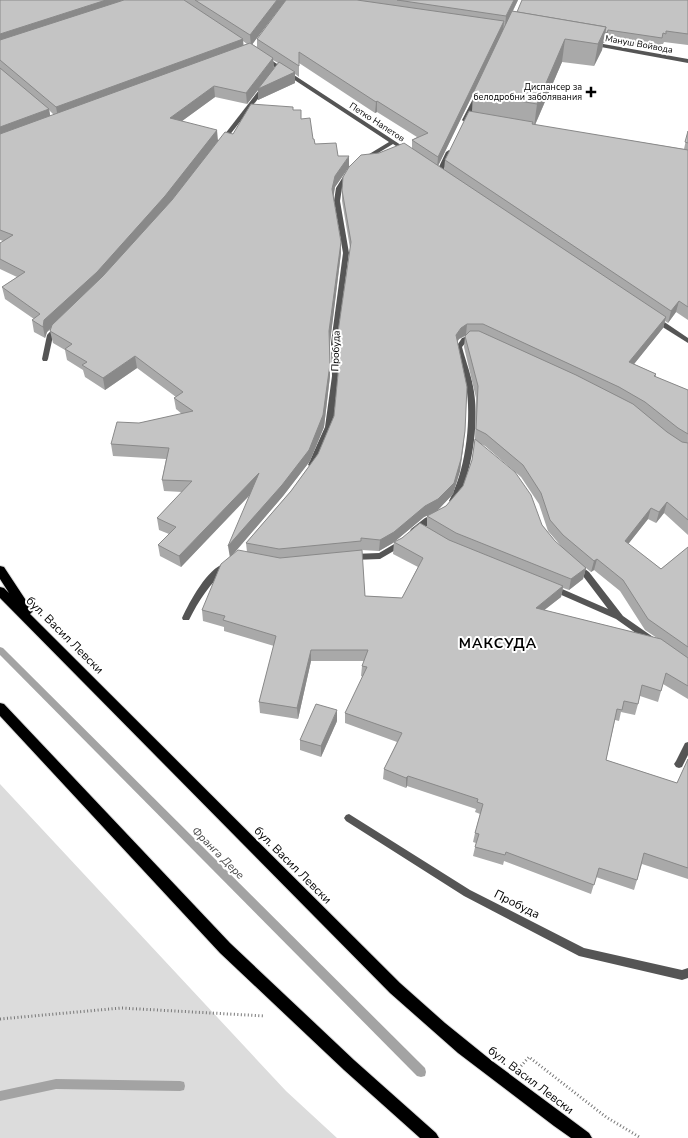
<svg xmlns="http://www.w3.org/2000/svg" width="688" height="1138" font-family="'Nunito Sans',sans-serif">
<rect width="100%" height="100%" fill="#fff"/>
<polygon fill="#dcdcdc" points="0,784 286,1091 337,1138 0,1138"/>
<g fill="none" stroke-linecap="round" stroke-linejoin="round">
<g fill="#a3a3a3" fill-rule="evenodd">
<polygon points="0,647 3,648 425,1068 426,1072 425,1076 421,1077 417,1076 0,655"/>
<polygon points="56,1079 180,1081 184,1082 185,1086 184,1090 180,1091 56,1089 0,1101 0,1091"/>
</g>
<g stroke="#dbdbdb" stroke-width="2">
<g id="trunk">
<polygon points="0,566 4,567 31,608 33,611 30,614 400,983 445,1023 492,1061 589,1133 592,1138 571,1138 554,1126 458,1053 390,993 0,598 0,587 4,588 9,593 0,579"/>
<polygon points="0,703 4,704 230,943 354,1060 436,1133 439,1138 420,1138 344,1070 220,953 0,716"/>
</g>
</g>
<g stroke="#777" stroke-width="3" stroke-dasharray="1 2.5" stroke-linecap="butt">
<polyline points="0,1019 121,1008 265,1016"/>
<polyline points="521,1066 529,1057 606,1117 641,1138"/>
</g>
<g fill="#555" fill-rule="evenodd">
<path d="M 225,563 L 228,564 L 229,566 L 228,568 C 210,583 199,600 189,620 L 183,620 L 182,618 C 190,601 207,569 225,563 Z"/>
<polygon points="577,563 589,572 623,616 656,639 657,641 656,643 650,643 616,619 550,590 549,588 550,586 553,585 608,609 583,576 573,566 574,564"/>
<polygon points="688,742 688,755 682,767 679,768 676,767 674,764 676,761 685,743"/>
</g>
<g fill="#555" fill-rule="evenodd">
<polygon points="592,42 688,59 688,63 590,45 589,44"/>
<polygon points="266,57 268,58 410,151 405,152 393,144 365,161 361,161 361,159 389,142 264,60 263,59"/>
<polygon points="263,85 268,86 225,141 221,141 221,139"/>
<polygon points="475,95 480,96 468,120 463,121 462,120"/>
<polygon points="449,150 452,152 442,173 441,174 437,174 436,173 446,152"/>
<polygon points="348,171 351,173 342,188 340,201 349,253 337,343 338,376 333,427 316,465 312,468 308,465 325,427 332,376 331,343 343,253 334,201 336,188 346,172"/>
<polygon points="653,317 657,317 688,338 688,343 653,321"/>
<polygon points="56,325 58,325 61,327 53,336 48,359 47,361 43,361 42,359 47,335"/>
<path d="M 471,335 L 476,336 L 477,338 L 474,340 L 467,341 L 462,347 C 466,362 472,377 474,392 C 479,425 472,473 456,503 L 453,504 L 449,501 C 465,472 471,425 467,392 C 465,377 459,362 456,347 L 462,338 Z"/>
<path d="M 436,513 L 440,516 C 438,518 417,533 415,534 C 413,534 412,533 411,533 L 410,531 L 411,529 L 425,518 Z"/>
<polygon points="401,540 405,543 404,545 380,559 353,560 349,557 353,554 379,553"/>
<polygon points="349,814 470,890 584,948 682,970 688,968 688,978 682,980 579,956 464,896 346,821 344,818 346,815"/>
</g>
<use href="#trunk" fill="#000" fill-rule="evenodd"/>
</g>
<g fill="#a9a9a9" fill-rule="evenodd">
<path d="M 0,0 L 286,0 L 252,44 L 257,47 L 257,39 L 286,0 L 518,0 L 513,11 L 517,12 L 688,0 L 688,45 L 664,42 L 663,44 L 661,44 L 660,49 L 606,41 L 605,43 L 603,43 L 602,50 L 594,66 L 562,62 L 535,125 L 684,149 L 688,131 L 688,320 L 676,312 L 668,323 L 665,321 L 663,328 L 634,364 L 656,374 L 656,377 L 688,390 L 688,535 L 664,513 L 656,523 L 648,519 L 628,544 L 661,569 L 688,547 L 688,699 L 663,684 L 658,702 L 640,696 L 638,704 L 635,715 L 621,712 L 619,721 L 615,720 L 606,760 L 677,783 L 688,759 L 688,879 L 642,864 L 637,880 L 634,890 L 596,877 L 591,894 L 504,861 L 503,865 L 473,856 L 476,843 L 473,842 L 475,833 L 480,814 L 475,812 L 476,809 L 407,786 L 406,788 L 383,779 L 384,769 L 397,742 L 345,723 L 345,713 L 363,677 L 361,676 L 362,666 L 364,661 L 311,661 L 298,719 L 260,713 L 259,702 L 274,646 L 224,631 L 224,627 L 203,621 L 202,610 L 230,557 L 250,495 L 181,567 L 160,556 L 158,545 L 169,534 L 159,530 L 157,518 L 182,492 L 164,491 L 162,480 L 166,459 L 113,456 L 111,444 L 139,423 L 182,414 L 176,409 L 174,398 L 176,397 L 137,368 L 105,390 L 85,377 L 83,370 L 67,360 L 65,350 L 53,343 L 50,331 L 51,328 L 47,332 L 45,338 L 34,332 L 32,320 L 34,319 L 5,299 L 2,287 L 17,277 L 0,269 L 0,243 L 3,241 L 0,240 ZM 243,41 L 247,44 L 243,45 ZM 273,60 L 278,63 L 274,69 ZM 299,63 L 375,113 L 377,112 L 417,137 L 412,140 L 412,148 L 379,153 L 349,166 L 338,156 L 315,144 L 301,119 L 293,110 L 218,140 L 182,121 L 215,97 L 247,104 L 258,90 L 258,100 L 295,83 L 295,74 L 299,77 ZM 473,94 L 472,111 L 445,160 L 444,170 L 438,166 ZM 49,110 L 54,115 L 50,116 ZM 348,168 L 342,190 L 342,201 L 350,248 L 338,332 L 339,367 L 334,416 L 318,454 L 291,491 L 246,543 L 247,552 L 231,556 L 283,496 L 310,461 L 324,427 L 330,376 L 330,341 L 341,253 L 341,242 L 333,195 L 335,187 ZM 465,336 L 464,347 L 476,398 L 475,439 L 472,460 L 463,486 L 446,506 L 427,516 L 427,527 L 394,542 L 424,517 L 437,511 L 453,494 L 460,471 L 464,443 L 457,342 L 459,339 ZM 481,444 L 485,446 L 521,477 L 539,504 L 548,531 L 561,546 L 555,541 L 542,525 ZM 394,542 L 393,554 L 418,567 L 402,598 L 365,596 L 361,550 L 379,551 ZM 586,568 L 591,572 L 594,570 L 620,591 L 645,630 L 657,638 L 544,610 L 561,597 L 563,588 L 569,590 L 583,579 Z"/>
<polygon points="337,721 321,757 300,750 300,740"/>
</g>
<g fill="#898989">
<polygon points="106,0 141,0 0,45 0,34"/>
<polygon points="277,0 286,0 251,46 250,35"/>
<polygon points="514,0 518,0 505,26 506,16"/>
<polygon points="504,21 503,32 437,168 438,157"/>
<polygon points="606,27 602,50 594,66 598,44"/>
<polygon points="608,30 606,41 605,43 607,33"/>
<polygon points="243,39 244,50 58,118 56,107"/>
<polygon points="565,39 562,62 534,127 537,104"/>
<polygon points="273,58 274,69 295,72 295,83 258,100 258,90 247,104 246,93"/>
<polygon points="214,86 215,97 171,129 170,118"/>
<polygon points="377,101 377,112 375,113 376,102"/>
<polygon points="49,109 51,120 0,139 0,127"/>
<polygon points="217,130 218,141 167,207 99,283 47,332 45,338 43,327 44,320"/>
<polygon points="349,156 349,167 335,187 333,201 332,189 335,176"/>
<polygon points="341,242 341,253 330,343 329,331"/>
<polygon points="679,301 676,312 668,323 671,311"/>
<polygon points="666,317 663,328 626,374 629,362"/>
<polygon points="467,324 466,335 459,339 455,346 456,335 461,328"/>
<polygon points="135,356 137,368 105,390 103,378"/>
<polygon points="330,364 330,376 324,427 310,461 283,496 230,558 228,546"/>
<polygon points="465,431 460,471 453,494 437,511 424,517 393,543 379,551 380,540"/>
<polygon points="259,473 260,484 181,567 179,556"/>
<polygon points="667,502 664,513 656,523 659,512"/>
<polygon points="651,508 648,519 622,552 625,541"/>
<polygon points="597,559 594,570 591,572 594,561"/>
<polygon points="586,568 583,579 569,590 571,579"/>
<polygon points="563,586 561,597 533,619 536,608"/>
<polygon points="311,650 311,661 298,719 297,708"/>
<polygon points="337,710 337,721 321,757 321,746"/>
<polygon points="408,776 407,786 406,788 406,778"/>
</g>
<g fill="#c4c4c4" stroke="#898989">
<polygon points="0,0 106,0 0,34"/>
<polygon points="124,0 184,0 243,39 56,107 0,60 0,40"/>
<polygon points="195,0 277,0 250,35"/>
<polygon points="286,0 357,0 504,21 438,157 412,140 428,133 377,101 376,102 299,52 299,66 257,39"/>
<polygon points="397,0 514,0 506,16"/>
<polygon points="522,0 688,0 688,34 666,31 666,34 663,33 662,38 608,30 607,33 605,32 606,27 517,12"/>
<polygon points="512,11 606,27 598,44 565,39 537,104 473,93"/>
<polygon points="250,43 273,58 246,93 214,86 170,118 217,130 165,196 97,272 44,320 43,327 32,320 40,314 2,287 25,272 0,259 0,243 13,235 0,230 0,134"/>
<polygon points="279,62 295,72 258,89"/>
<polygon points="0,68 49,109 0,127"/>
<polygon points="251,104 293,107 293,110 301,110 301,119 310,118 313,139 314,139 315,144 336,143 338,156 349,156 335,176 332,189 341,242 329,331 330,364 323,415 309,450 282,485 228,546 259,473 179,556 158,545 176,527 157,518 192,481 162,480 169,448 111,444 117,422 139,423 193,411 174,398 183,392 135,356 103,378 82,365 87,362 65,349 72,344 50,331 52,325 103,276 172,200 225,132 233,134"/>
<polygon points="469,111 533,122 532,124 688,150 688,307 679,301 671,311 445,160"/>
<polygon points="688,131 688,143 685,142"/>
<polygon points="404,143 666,317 629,362 656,374 654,376 688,390 688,434 678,428 645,402 619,387 483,324 467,324 461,328 456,335 467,387 465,431 461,459 454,483 438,499 425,506 394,532 380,540 361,538 361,541 279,549 246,543 291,491 318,454 334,416 339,364 338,332 351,242 342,190 343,177 349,167 361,155 379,153"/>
<polygon points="470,331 479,331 576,375 633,404 667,432 682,442 688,443 688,520 667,502 659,512 651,508 625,541 661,569 688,547 688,647 648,619 623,580 597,559 594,561 563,535 550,520 541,493 523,465 486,434 476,429 478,386 465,336"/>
<polygon points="475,439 515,472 531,495 542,525 555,541 586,568 571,579 456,533 427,516 446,506 463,486 472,460"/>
<polygon points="420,523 449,540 563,586 536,608 661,639 688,658 688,686 666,673 661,691 642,685 638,704 624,701 622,710 617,709 606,760 677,783 688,759 688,868 644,853 637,880 599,868 594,885 506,852 505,855 475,847 479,834 475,833 483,804 477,802 478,799 408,776 406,778 384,769 402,733 345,713 367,667 362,666 368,650 311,650 297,708 259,702 276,636 223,620 225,616 202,610 221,564 238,550 280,558 362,550 365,596 402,598 423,558 394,542 402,538"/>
<polygon points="316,704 337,710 321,746 300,740"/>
</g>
<path fill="#000" stroke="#fff" stroke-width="1.5" d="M589 86h4v4h4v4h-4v4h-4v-4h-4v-4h4z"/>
<g text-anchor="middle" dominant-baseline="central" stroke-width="4" stroke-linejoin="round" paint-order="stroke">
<g font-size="9" fill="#000" stroke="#fff">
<text transform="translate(639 44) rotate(10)">Mануш Войвода</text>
<text transform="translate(377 122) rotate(33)">Петко Напетов</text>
</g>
<g font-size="9" fill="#000" stroke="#fff" text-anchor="end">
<text x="582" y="87">Диспансер за<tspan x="582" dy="10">белодробни заболявания</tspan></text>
</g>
<g font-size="10" fill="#000" stroke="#fff">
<text transform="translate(336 351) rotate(-88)">Прoбудa</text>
</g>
<g font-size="11" font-style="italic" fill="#444" stroke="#fff">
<text transform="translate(218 853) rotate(45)">Франга Дере</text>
</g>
<g font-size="12" fill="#000" stroke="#fff">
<text transform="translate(65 635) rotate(45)">бул. Васил Левски</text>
<text transform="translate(293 865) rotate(45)">бул. Васил Левски</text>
<text transform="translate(517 904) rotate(27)">Прoбудa</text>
<text transform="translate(531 1080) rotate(37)">бул. Васил Левски</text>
</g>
<g font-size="14" font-weight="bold" letter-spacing="1" fill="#000" stroke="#fff">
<text x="498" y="643">МАКСУДА</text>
</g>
</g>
</svg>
